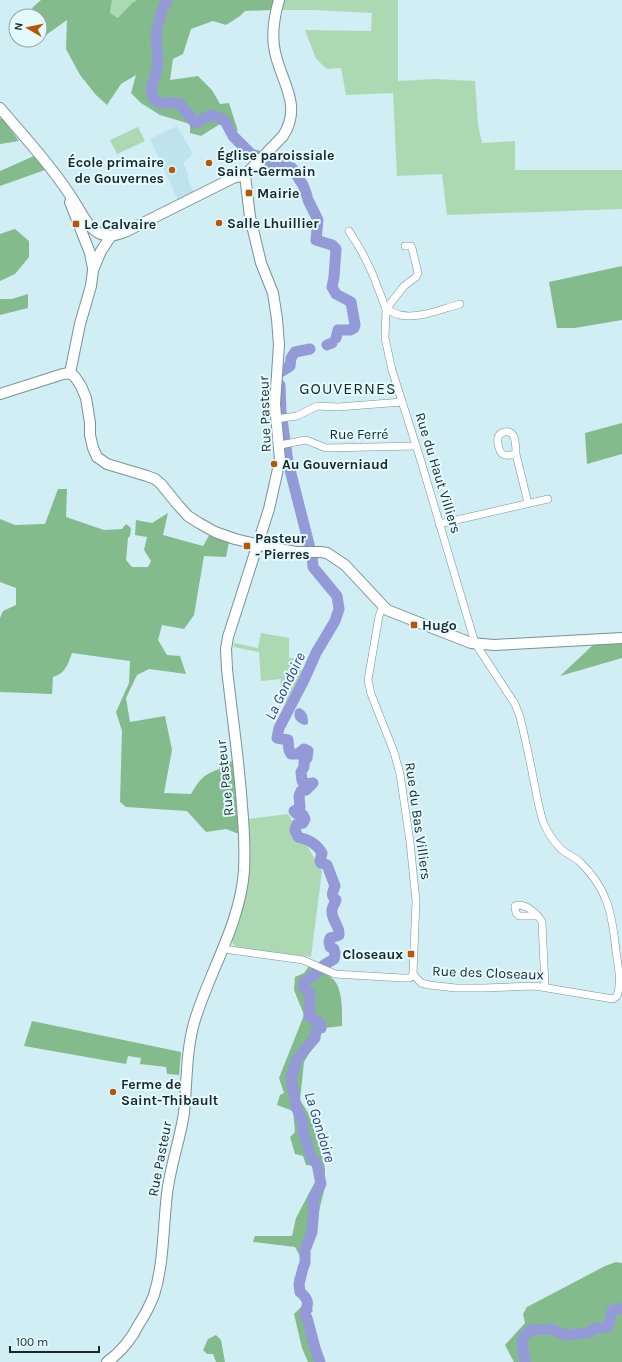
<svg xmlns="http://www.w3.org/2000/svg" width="622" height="1362" font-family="Karla,sans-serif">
<rect width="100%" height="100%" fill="#d1eef4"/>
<polygon fill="#bee3ec" points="177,126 193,154 183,163 189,176 187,178 194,192 178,200 150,139"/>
<g fill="#add9b2">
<polygon points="112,0 137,0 132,3 119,18 110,14"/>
<polygon points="274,0 398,0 398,81 435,79 475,81 478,124 482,143 515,141 515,170 622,170 622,209 447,215 442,174 397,176 393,93 346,95 341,68 327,69 316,59 305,30 371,31 372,13 313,10 272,10"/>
<polygon points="138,127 145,141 117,154 110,140"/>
<polygon points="261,633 289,638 289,658 296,658 298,670 307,669 291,701 279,702 281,679 261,681 259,652 234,647 234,643 258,648"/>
<polygon points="288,814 322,871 311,957 236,947 233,944 232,941 247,883 248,819"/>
</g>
<g fill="#84bb8c">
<polygon points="41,0 112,0 110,13 118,18 132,3 137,0 274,0 272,10 245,11 240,16 226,25 213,21 191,29 183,54 173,59 170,80 198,76 212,90 220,104 229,103 238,131 220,124 201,136 190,133 190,124 160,115 141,103 131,93 136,75 121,84 107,105 96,95 80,75 66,49 67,20 46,35 40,23 40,16 36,16 32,8"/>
<polygon points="2,118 19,141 0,144 0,119"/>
<polygon points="34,156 42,164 45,170 0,186 0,171"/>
<polygon points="15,229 29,241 29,257 15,274 0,281 0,234"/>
<polygon points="622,266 622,320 575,328 557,328 549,282"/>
<polygon points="28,294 28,308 0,315 0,299 12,299"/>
<polygon points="622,423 622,454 587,464 585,433"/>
<path d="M 58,489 L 67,489 L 66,517 L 104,530 L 122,529 L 126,524 L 131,528 L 130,536 L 128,538 L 126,560 L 132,567 L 148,567 L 151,561 L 144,550 L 147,537 L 135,535 L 136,520 L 152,523 L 168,513 L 163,535 L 203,546 L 213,529 L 230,537 L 226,557 L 204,556 L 194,615 L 184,629 L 162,625 L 158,640 L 167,655 L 180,656 L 186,674 L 149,669 L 137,675 L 126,698 L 130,722 L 165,716 L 172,750 L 164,793 L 191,794 C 200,779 203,775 219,769 L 222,760 L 234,762 L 238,805 L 239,834 L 226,829 L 206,832 L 187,811 L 126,807 L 120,802 L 122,731 L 116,712 L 129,683 L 130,661 L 72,653 C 68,664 65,674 53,677 L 52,694 L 0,692 L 0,618 L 3,611 L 16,605 L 16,588 L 0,582 L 0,519 L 15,525 L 45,524 Z"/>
<polygon points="622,643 622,658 560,676 593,645"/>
<path d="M 310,965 C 318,969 328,974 334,980 C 343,990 342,1013 342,1026 L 324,1028 L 304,1062 L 300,1100 L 314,1122 L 325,1168 L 325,1187 L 314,1231 L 303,1287 L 313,1311 L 308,1314 L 313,1346 L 322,1362 L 308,1362 L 302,1348 L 294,1314 L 305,1303 L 305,1298 L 300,1293 L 294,1278 L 297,1275 L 302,1260 L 295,1247 L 253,1242 L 255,1236 L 292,1236 L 296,1218 L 317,1178 L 315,1166 L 306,1165 L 303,1156 L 295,1154 L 290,1137 L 295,1132 L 293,1111 L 277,1105 L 280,1095 L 284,1093 L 279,1078 L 304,1015 L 294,990 L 295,977 L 304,973 Z"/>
<polygon points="32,1021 181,1052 179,1075 167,1074 166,1067 140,1064 141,1058 128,1056 126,1064 24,1046"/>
<polygon points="616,1262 622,1263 622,1362 514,1362 505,1345 525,1323 523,1314 527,1307 605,1266"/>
<polygon points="216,1335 221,1340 225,1362 216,1362 213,1354 207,1354 203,1350 208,1339"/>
</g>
<path fill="#939ad7" d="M 300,708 C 307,712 308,716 308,724 L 304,725 C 296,722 292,717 296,709 Z"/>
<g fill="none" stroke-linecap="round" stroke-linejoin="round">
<g stroke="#939ad7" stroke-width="11">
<polyline points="167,0 161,13 156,33 158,64 151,91 154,99 161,103 179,103 195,123 211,115 217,117 225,121 233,136 251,154 258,156 269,164 286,166 292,168 303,185 307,196"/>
<polyline points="308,200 318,220 316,240 332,245 336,249 334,277 332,287 336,294 351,302 355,325 354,328 350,330 338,330 336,338"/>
<polyline points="327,345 332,343"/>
<polyline points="282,371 290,366 291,358 295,352 310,349"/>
<path d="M 280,385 L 281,412 L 288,462 L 312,556 L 313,567 L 337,596 L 339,609 L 335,621 L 316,653 L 304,680 L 279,728 L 277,738 L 288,740 L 289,750 L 291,754 L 298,754 L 304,749 L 308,751 L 307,758 L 304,762 L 304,767 L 301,772 L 302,781 L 305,784 L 313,783 L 306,790 L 301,791 L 299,796 L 300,807 L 294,811 L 297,814 L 303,815 L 305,819 L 303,823 L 297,824 L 295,830 L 298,837 C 309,840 316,843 322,853 L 320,861 L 321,863 L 327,865 L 335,886 C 333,892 330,895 336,900 C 335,904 331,907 332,912 C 332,921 340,926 339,935 L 330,938 L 329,942 L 330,947 L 334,949 L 335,953 L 334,959 L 324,965 L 318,972 L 305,981 L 303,987 L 310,993 C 309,1001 311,1008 309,1016 L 320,1023 L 321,1028 L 316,1030 L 315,1038 L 297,1059 L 291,1078 L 296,1107 L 299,1113 L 303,1123 L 303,1131 L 311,1157 L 317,1164 L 321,1184 L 313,1199 L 314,1207 L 312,1232 L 305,1250 L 305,1263 L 303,1268 L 299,1284 L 300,1292 C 310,1300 308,1304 305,1315 L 307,1318 L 315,1348 L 320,1362"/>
<path d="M 525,1362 L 522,1342 L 525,1335 L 531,1330 L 551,1329 L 565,1335 L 587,1333 L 597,1328 L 607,1327 C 613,1320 608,1317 613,1310 L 622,1309"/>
</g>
<g stroke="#789298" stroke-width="8">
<g id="street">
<path d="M 349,231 C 361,249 372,270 379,291 C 382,297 383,303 386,309"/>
<path d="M 405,246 L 411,246 L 412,248 L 418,273 L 416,277 L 404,286 L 386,309 L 385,338 L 392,370 L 420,458 L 475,643 L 515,704 L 520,717 C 525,738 530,760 534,782 C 537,796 539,811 544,824 C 548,833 554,842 561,849 C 566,854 573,856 579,861 C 608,889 612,913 616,951 C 618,966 622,982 617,996 L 613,999 L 535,986 L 484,988 L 456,988 L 429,985 L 421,983 L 413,974"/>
<path d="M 386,309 C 390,311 396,314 400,315 C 420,319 441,309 460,304"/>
<polyline points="276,419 297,416 317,406 338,407 402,402"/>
<polyline points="280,445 306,440 326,448 416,446"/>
<path d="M 516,454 C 516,449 516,440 513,435 C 509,429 499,432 498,438 C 497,442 498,444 499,448 C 501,457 508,456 516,454 L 528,503"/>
<polyline points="439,524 548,499"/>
<polyline points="383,606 379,616 368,680 371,694 394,752 400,774 410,842 416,901 413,974"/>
<path d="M 538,916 L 519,916 L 516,913 L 515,906 C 525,902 538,914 542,922 L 545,987"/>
<polyline points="223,949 303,960 335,974 402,978 410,978 413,974"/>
</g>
</g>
<g stroke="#789298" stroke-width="12">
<g id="secondary">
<path d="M 0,108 C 27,140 56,171 77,206 C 83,216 90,230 101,234 C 110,238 119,234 127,231 L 233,178 L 245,175 L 247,173 L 283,136 C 303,105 281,82 275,52 C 271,34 274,17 279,0"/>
<polyline points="70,202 90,253 93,268"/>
<polyline points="70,373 75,377 81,386 86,398 90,423 90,435 93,448 97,457 107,464 147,476 155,479 161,484 178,505 188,516 199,523 215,532 235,539 268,547 296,552 321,552 327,553 345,565 387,610 471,643 494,645 622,638"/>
<polyline points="70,373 80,324 91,286 93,270 101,251 111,236"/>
<polyline points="0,394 63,374 70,373"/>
<path d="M 107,1362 C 121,1352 131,1340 139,1324 C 145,1315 150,1305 154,1295 C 164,1263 163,1227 167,1194 C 170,1167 180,1140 184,1113 C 187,1082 186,1052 194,1023 C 209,972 240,925 244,871 C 245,850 244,828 242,806 C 239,760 232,715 227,669 L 226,649 L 228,637 L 269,509 L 280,460 L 275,404 L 279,345 L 277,319 L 273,293 L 261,263 L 250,217 L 245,175"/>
</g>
</g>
<use href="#street" stroke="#fff" stroke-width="7"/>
<use href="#secondary" stroke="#fff" stroke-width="10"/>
</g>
<g fill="#b55706" stroke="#e3faff" stroke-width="1.5">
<circle cx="209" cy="163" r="4"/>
<circle cx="172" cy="170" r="4"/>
<rect x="245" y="189" width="8" height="8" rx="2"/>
<circle cx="219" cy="223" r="4"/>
<rect x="72" y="220" width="8" height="8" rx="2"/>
<circle cx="274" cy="464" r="4"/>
<rect x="243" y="542" width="8" height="8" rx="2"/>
<rect x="410" y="621" width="8" height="8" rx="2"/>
<rect x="407" y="950" width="8" height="8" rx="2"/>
<circle cx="113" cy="1092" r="4"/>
</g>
<g text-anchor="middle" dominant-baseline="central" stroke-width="4" stroke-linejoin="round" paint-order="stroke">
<g font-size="14" font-weight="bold" fill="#1b2628" stroke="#e3faff" text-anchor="start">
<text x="217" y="155">Église paroissiale<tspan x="217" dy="16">Saint-Germain</tspan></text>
<text x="164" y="162" text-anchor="end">École primaire<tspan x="164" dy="16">de Gouvernes</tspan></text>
<text x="257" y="193">Mairie</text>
<text x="227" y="223">Salle Lhuillier</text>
<text x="84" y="224">Le Calvaire</text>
<text x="282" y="464">Au Gouverniaud</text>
<text x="255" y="538">Pasteur<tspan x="255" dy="16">- Pierres</tspan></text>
<text x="422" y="625">Hugo</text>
<text x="403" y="954" text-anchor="end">Closeaux</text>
<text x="121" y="1084">Ferme de<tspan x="121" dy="16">Saint-Thibault</tspan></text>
</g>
<g font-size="14" fill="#1b2628" stroke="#e3faff">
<text transform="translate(265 414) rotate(-92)">Rue Pasteur</text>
<text x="359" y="434">Rue Ferré</text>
<text transform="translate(438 473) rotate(73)">Rue du Haut Villiers</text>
<text transform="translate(225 778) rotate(-96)">Rue Pasteur</text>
<text transform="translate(418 821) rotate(82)">Rue du Bas Villiers</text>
<text transform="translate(488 973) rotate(2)">Rue des Closeaux</text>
<text transform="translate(160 1159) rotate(-79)">Rue Pasteur</text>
</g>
<g font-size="15" font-style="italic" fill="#393b83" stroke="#e3faff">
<text transform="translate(285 686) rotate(-64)">La Gondoire</text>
<text transform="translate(320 1127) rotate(73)">La Gondoire</text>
</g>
<g font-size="16" letter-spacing="1" fill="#1b2628" stroke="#e3faff">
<text x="348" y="388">GOUVERNES</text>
</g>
</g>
<g transform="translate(28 28) rotate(279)"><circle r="19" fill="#e3faff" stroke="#93a5a9"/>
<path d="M0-3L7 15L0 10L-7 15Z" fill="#b55706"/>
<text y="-6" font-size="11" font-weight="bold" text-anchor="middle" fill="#1b2628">N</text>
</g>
<path d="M10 1346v6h89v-6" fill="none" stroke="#1b2628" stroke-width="2"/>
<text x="16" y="1346" font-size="12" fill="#1b2628" stroke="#e3faff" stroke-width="3" paint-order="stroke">100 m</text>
</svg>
